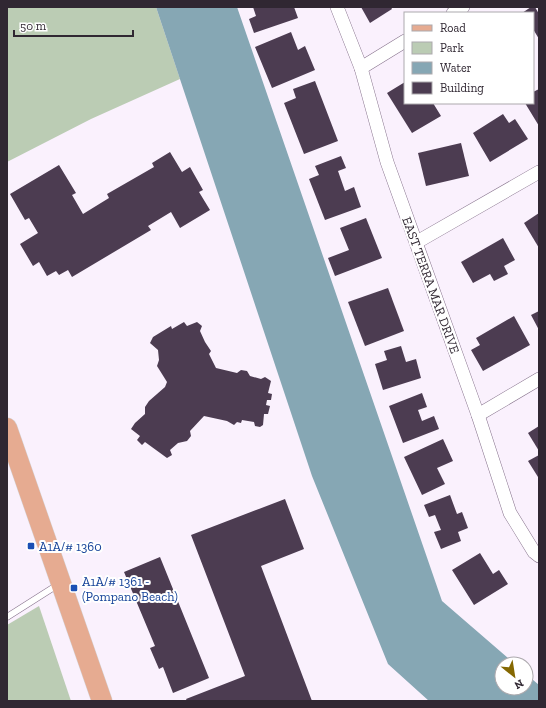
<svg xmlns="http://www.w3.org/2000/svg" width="546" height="708" font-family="'Zilla Slab',serif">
<rect width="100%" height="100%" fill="#faf1fd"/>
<g fill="#bbccb4">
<polygon points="7,7 156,7 180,79 91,119 7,162"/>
<polygon points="39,606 71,701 7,701 7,625"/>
</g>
<polygon fill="#86a7b4" points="156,7 237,7 442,601 515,664 502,664 502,688 526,688 526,674 539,685 539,701 429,701 388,664 312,476"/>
<g fill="#4c3c51">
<polygon points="253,7 294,7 298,18 254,33 249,19 256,16"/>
<polygon points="361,7 391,7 392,9 370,23"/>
<polygon points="531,7 535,7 539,14 539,39 533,29 533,13 522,13"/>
<polygon points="291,32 298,50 305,46 315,70 272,88 255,47"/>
<polygon points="315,81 338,141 304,154 284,103 296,98 293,89"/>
<polygon points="405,82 405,103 433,103 441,116 412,133 387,93"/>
<polygon points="539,89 539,126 525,103 533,103 533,92"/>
<polygon points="503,114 509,123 515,119 528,139 490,162 473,133"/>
<polygon points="461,143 469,176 426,186 418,153"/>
<polygon points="170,152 182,172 190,167 203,190 199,192 210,210 180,228 171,212 148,226 151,230 72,277 68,270 59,275 56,271 47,276 39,262 33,266 20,244 38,233 29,218 25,220 10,194 59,165 76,193 72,195 83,214 109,198 107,194 154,167 152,163"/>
<polygon points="341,156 346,168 338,171 345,191 354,187 361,207 325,220 309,179 319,175 315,166"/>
<polygon points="539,213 539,248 524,223"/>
<polygon points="366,218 382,258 335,276 328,258 349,250 340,228"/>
<polygon points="503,238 515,260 504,266 508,274 494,281 490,274 473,283 461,262"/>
<polygon points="388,288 404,331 365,346 348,302"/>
<polygon points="539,311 539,330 531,315"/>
<polygon points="514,316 530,345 483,371 471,350 480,345 476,338"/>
<polygon points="184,322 187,326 197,322 202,326 200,331 205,342 211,351 209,354 216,368 237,373 241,370 247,371 250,376 261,379 265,377 271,381 268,393 272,394 271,400 267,400 266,405 270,406 268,414 264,414 263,425 260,427 255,426 254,422 242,420 241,423 237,422 234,425 227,421 204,416 190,431 191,436 187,441 178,443 170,450 172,455 167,458 145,442 142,445 137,440 140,436 131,429 135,423 145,414 145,407 149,401 165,387 167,382 157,366 159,360 158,350 150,343 153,337 171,326 172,329"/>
<polygon points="401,346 406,362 416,359 421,378 383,390 375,364 387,360 384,351"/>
<polygon points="422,393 427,407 418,410 422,421 434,416 439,429 403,443 389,406"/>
<polygon points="539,426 539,451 528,433"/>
<polygon points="443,439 453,461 437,468 445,484 422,495 404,457"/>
<polygon points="539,455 539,476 538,477 528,461"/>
<polygon points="450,495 457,514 462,512 468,528 458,532 461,541 441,549 434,532 441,530 435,515 429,517 424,505"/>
<polygon points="285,499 304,549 261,566 312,701 187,701 186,699 245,676 191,535"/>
<polygon points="480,553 493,574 499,570 508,584 474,605 452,570"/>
<polygon points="160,557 209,678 173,693 163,667 159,669 150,648 155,646 124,572"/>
</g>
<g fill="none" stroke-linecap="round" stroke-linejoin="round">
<g stroke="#86728c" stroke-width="7">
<polyline id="service" points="7,617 59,584"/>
</g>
<g stroke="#86728c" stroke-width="14">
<g id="minor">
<polyline points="337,7 361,68 387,162 478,415 510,513 534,552 539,556"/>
<polyline points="453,13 463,7"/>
<polyline points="361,68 405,41"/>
<polyline points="417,242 539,172"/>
<polyline points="478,415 539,379"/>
</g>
</g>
<g stroke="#d6d4d6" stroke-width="21">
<polyline id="primary" points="7,428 102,701"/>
</g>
<use href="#service" stroke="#fff" stroke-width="6"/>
<use href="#minor" stroke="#fff" stroke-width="13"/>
<use href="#primary" stroke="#e6ab91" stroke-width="20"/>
</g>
<g fill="#1a4fb4" stroke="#fff" stroke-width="1.5">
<rect x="27" y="542" width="8" height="8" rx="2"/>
<rect x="70" y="584" width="8" height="8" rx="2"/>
</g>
<g text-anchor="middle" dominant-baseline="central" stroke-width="4" stroke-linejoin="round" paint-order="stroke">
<g font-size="13" fill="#302732" stroke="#fff">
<text transform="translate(431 285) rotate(70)">EAST TERRA MAR DRIVE</text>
</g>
<g font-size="13" fill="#164399" stroke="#fff" text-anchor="start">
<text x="39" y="546">A1A/# 1360</text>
<text x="82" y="581">A1A/# 1361 -<tspan x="82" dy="15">(Pompano Beach)</tspan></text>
</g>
</g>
<rect width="546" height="708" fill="none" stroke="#302732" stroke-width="16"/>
<rect x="404" y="12" width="130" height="92" fill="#ffffff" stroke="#aca9ad"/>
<rect x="412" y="25" width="20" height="6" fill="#e6ab91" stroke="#aca9ad"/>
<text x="440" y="32" font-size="12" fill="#302732">Road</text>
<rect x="412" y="42" width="20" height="12" fill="#bbccb4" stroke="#aca9ad"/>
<text x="440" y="52" font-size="12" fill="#302732">Park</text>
<rect x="412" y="62" width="20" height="12" fill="#86a7b4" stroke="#aca9ad"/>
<text x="440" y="72" font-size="12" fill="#302732">Water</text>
<rect x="412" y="82" width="20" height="12" fill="#4c3c51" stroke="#aca9ad"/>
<text x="440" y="92" font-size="12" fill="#302732">Building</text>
<g transform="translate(514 676) rotate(150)"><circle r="19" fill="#ffffff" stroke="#aca9ad"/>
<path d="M0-3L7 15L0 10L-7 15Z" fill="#856802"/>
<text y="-6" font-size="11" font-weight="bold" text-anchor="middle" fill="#302732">N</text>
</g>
<path d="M14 30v6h119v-6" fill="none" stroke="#302732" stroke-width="2"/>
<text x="20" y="30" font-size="12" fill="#302732" stroke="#ffffff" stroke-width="3" paint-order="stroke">50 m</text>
</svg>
